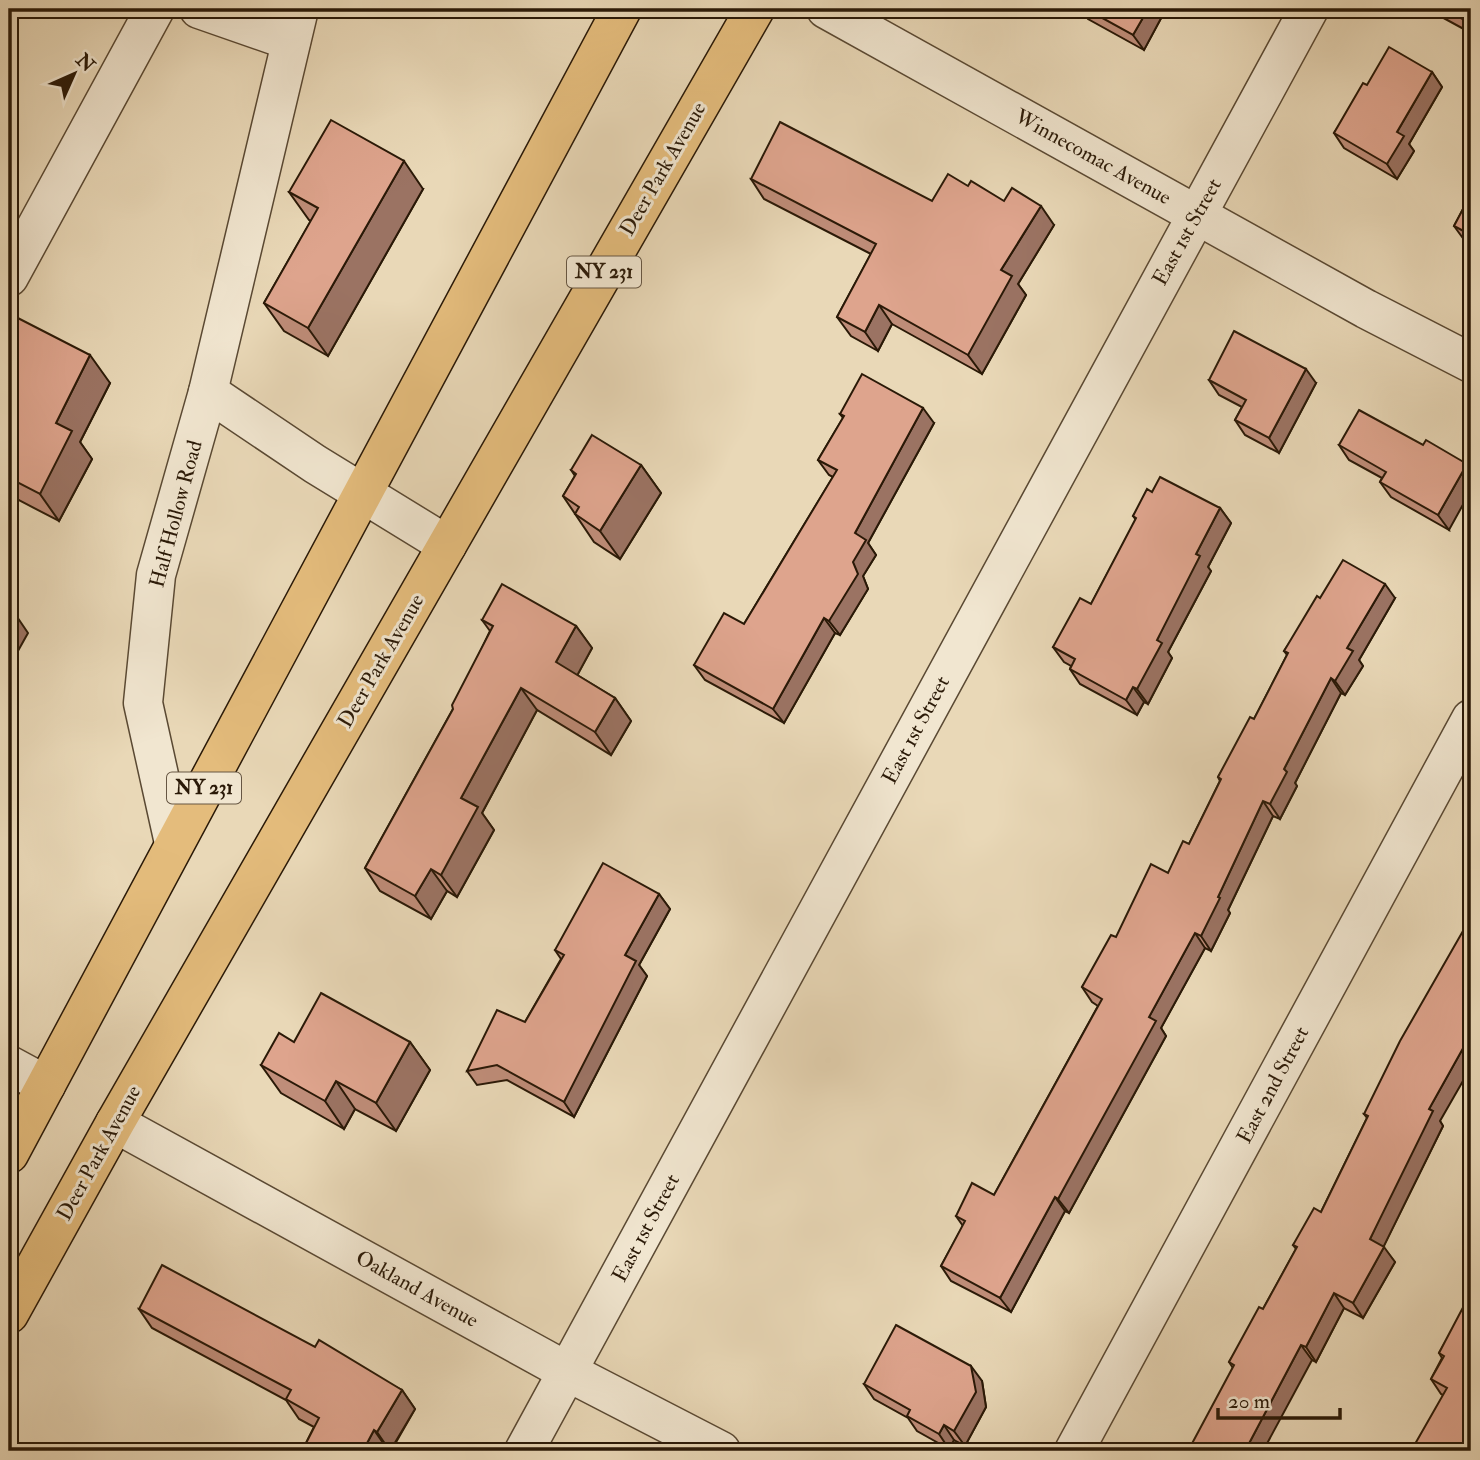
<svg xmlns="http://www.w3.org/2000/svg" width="1480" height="1460" font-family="'IM FELL Double Pica',serif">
<rect width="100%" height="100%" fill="#e9d8b7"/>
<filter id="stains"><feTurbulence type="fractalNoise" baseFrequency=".00286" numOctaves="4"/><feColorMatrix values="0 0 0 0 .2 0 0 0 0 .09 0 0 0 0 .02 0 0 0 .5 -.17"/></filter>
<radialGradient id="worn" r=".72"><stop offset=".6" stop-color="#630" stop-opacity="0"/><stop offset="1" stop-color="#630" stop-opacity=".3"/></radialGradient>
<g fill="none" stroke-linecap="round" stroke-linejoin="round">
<g stroke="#5a4933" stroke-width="41">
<g id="minor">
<polyline points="199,9 291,41"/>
<polyline points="826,9 1366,309 1471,363"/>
<polyline points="9,277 155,9"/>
<polyline points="208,392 315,464 447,545"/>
<polyline points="174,843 143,703 156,575 208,392 299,9"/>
<polyline points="9,1065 46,1085"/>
<polyline points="115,1123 568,1372 721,1451"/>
<polyline points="524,1451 1309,9"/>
<polyline points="1074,1451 1471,719"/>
</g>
</g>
<g stroke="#2a1907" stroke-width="41">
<g id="major">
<polyline points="9,1154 622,9"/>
<polyline points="9,1314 115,1123 755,9"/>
</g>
</g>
<use href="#minor" stroke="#f1e6d0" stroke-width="38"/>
<use href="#major" stroke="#e4bc7c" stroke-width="38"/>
</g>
<g fill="#bf8d79" stroke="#2a1907" stroke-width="2">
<polygon points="1081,9 1166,9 1144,50 1088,19"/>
<polygon points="1427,9 1471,9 1471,33"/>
<polygon points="1432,72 1442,87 1409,144 1414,151 1397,179 1344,148 1334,133 1367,85"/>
<polygon points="751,179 932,201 968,186 1054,225 1018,284 1026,295 982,374 892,324 878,351 851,336 837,317 871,254 764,199"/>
<polygon points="423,189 328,356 284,331 264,303 311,221 309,220 289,192"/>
<polygon points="1471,194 1471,244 1465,241 1454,226"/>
<polygon points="9,317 110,383 80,442 92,459 59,521 9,495"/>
<polygon points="1209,380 1316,383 1279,453 1245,435 1235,420 1242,407 1219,395"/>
<polygon points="840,414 934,423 868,543 876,555 863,576 868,589 840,635 835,633 784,723 705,680 694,665 744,624 833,477 829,475 818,460 843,418"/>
<polygon points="1339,445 1423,445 1449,530 1391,497 1380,482 1382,478 1349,460"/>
<polygon points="641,465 661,493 620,559 594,542 563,496 575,476 571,470"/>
<polygon points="1152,492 1220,508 1231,523 1208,567 1211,571 1168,652 1172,658 1148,704 1144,702 1137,715 1080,684 1070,669 1071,666 1064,662 1053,647 1091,604 1136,520 1133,516"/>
<polygon points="1320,598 1395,598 1359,660 1363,666 1345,695 1341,693 1295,783 1297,786 1280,819 1273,816 1228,910 1230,913 1211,951 1205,948 1161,1028 1166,1036 1069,1213 1065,1211 1011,1312 951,1281 941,1266 963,1226 956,1216 994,1195 1098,1006 1092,1002 1082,987 1116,937 1168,873 1189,844 1220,781 1218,777 1254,719 1287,655 1284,651"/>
<polygon points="482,620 576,626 592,648 577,675 615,698 631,721 611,755 537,710 482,813 494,830 457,897 447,891 431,919 380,891 365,868 453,709 490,631"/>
<polygon points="659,894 670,909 639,965 647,976 574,1117 507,1080 477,1085 467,1071 525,1022 561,959 555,950"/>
<polygon points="410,1042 430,1070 396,1131 355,1109 344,1129 281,1093 261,1065"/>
<polygon points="1364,1114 1440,1121 1443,1126 1383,1247 1395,1262 1363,1318 1344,1308 1316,1362 1312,1360 1233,1368 1229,1362 1263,1309 1296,1249 1293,1245 1321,1212 1367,1118"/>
<polygon points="1471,1297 1471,1451 1443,1395 1441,1394 1431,1379 1442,1358 1439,1353"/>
<polygon points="139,1309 315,1347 402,1390 415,1409 391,1451 388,1450 387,1451 302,1451 314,1427 299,1419 286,1400 152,1328"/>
<polygon points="982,1381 986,1407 965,1446 954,1440 949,1449 917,1431 908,1418 874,1399 864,1384"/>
</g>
<g fill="#9b7363" stroke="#2a1907" stroke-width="2">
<polygon points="1148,9 1166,9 1144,50 1133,35"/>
<polygon points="1432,72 1442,87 1409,144 1414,151 1397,179 1387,164 1397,132"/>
<polygon points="404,161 423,189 328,356 308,328"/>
<polygon points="1041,206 1054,225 1018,284 1026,295 982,374 968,355 1001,270"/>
<polygon points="879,305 892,324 878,351 865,332"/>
<polygon points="90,355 110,383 80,442 92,459 59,521 40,494 56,423"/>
<polygon points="1306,369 1316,383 1279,453 1269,438"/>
<polygon points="923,408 934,423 868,543 876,555 863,576 868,589 840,635 829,621 855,533"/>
<polygon points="1467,464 1471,471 1471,490 1449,530 1438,515"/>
<polygon points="641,465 661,493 620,559 600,531"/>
<polygon points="1220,508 1231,523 1208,567 1211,571 1168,652 1172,658 1148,704 1137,689 1157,640 1196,554"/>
<polygon points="1385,584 1395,598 1359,660 1363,666 1345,695 1335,681 1347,648"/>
<polygon points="9,605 28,633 9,667"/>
<polygon points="824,618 835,633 784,723 773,709"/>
<polygon points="576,626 592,648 572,685 556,662"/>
<polygon points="1331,678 1341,693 1295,783 1297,786 1280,819 1270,804 1284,769"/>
<polygon points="1133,687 1144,702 1137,715 1126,700"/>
<polygon points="521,688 537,710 482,813 494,830 457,897 441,875 461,798"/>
<polygon points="615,698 631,721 611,755 595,732"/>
<polygon points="1263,801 1273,816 1228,910 1230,913 1211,951 1201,936 1218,897"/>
<polygon points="431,869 447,891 431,919 415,896"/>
<polygon points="659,894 670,909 639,965 647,976 574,1117 564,1102 625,955"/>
<polygon points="1195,933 1205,948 1161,1028 1166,1036 1069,1213 1058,1199 1149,1017"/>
<polygon points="1471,1034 1471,1067 1440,1121 1443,1126 1380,1254 1370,1239 1429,1109"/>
<polygon points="410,1042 430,1070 396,1131 376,1103"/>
<polygon points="336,1081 355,1109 344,1129 325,1101"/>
<polygon points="1055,1197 1065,1211 1011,1312 1000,1298"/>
<polygon points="1384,1247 1395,1262 1363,1318 1353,1303"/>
<polygon points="1334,1293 1344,1308 1316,1362 1306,1347"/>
<polygon points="1301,1345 1312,1360 1263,1451 1245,1451"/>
<polygon points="971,1366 982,1381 986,1407 965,1446 954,1431"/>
<polygon points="402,1390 415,1409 390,1451 377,1432"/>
<polygon points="944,1425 954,1440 949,1449 939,1434"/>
<polygon points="374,1430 388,1450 387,1451 368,1451 365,1447"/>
<polygon points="360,1444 365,1451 357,1451"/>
</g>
<g fill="#dea48d" stroke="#2a1907" stroke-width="2">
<polygon points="1086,9 1148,9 1133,35"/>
<polygon points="1444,9 1471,9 1471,16 1468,22"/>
<polygon points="1389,47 1432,72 1397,132 1404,136 1387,164 1334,133 1363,83 1367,85"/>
<polygon points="331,120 404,161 308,328 264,303 318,208 289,192"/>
<polygon points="780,122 932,201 948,174 968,186 971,181 1004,201 1012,188 1041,206 1001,270 1012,276 968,355 879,305 865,332 837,317 876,244 751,179"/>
<polygon points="1471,194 1471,235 1454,226"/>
<polygon points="10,314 90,355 56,423 72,431 40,494 9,478 9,317"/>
<polygon points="1234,331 1306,369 1269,438 1235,420 1246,400 1209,380"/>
<polygon points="862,374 923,408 855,533 866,540 853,562 858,574 829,621 824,618 773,709 694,665 724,613 744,624 837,470 818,460 844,416 840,414"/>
<polygon points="1359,410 1423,445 1426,440 1467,464 1438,515 1380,482 1386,472 1339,445"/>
<polygon points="592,435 641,465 600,531 575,514 579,507 563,496 576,474 571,470"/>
<polygon points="1160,477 1220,508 1196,554 1200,556 1157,640 1162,643 1137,689 1133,687 1126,700 1070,669 1075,659 1053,647 1080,598 1091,604 1136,518 1133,516 1147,489 1152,492"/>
<polygon points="1343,560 1385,584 1347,648 1353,651 1335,681 1331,678 1284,769 1287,772 1270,804 1263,801 1218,897 1220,898 1201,936 1195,933 1149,1017 1156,1021 1058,1199 1055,1197 1000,1298 941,1266 965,1221 956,1216 972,1183 994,1195 1102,999 1082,987 1111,935 1116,937 1151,864 1168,873 1183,841 1189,844 1221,779 1218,777 1250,717 1254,719 1288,653 1284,651 1317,596 1320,598"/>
<polygon points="502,584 576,626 556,662 615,698 595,732 521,688 461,798 478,807 441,875 431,869 415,896 365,868 453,709 452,705 493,626 482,620"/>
<polygon points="603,863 659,894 625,955 636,961 564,1102 497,1065 467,1071 497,1010 525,1022 564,955 555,950"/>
<polygon points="1471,917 1471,1034 1429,1109 1433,1111 1370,1239 1384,1247 1353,1303 1334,1293 1306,1347 1301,1345 1245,1451 1188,1451 1234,1365 1229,1362 1259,1307 1263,1309 1297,1247 1293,1245 1314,1208 1321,1212 1368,1116 1364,1114 1400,1041"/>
<polygon points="321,993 410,1042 376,1103 336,1081 325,1101 261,1065 279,1033 294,1042"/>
<polygon points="162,1265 315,1347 319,1340 402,1390 377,1432 374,1430 365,1447 360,1444 357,1451 302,1451 319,1418 286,1399 291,1390 139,1309"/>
<polygon points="1469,1296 1471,1297 1471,1448 1470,1451 1411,1451 1447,1388 1431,1379 1444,1356 1439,1353"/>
<polygon points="896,1325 971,1366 976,1392 954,1431 944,1425 939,1434 907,1416 910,1410 864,1384"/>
</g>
<g text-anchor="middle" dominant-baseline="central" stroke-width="6" stroke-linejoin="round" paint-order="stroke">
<g fill="#f1e6d0" stroke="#665643" stroke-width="2">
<rect x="567" y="256.5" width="74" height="31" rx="5"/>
<rect x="167" y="772.5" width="74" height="31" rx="5"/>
</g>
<g font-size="19" font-weight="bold" fill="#2a1907">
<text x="604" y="272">NY 231</text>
<text x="204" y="788">NY 231</text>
</g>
<g font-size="21" fill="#2a1907" stroke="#f1e6d0">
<text transform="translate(1093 157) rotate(29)">Winnecomac Avenue</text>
<text transform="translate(663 169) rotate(-60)">Deer Park Avenue</text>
<text transform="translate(1187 232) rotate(-61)">East 1st Street</text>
<text transform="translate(176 514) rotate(-75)">Half Hollow Road</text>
<text transform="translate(381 661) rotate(-60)">Deer Park Avenue</text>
<text transform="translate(916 730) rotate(-62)">East 1st Street</text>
<text transform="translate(1273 1085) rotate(-62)">East 2nd Street</text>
<text transform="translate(99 1153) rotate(-61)">Deer Park Avenue</text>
<text transform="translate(646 1228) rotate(-62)">East 1st Street</text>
<text transform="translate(417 1289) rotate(29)">Oakland Avenue</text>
</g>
</g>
<rect width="1480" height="1460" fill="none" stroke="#e9d8b7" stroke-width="35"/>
<rect x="10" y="10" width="1459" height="1439" fill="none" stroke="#2a1907" stroke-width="3.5"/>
<rect x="18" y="18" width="1445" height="1425" fill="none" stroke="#2a1907" stroke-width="2"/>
<g transform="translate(74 74) rotate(45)" stroke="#f1e6d0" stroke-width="5" paint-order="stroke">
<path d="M0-5L12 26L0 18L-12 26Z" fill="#2a1907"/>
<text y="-10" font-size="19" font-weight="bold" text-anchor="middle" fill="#2a1907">N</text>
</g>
<path d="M1218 1408v10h122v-10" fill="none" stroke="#2a1907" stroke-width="3.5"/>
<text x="1228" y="1408" font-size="21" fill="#2a1907" stroke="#f1e6d0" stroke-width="5" paint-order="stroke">20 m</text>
<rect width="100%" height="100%" filter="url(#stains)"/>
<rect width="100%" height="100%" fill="url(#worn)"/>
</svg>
